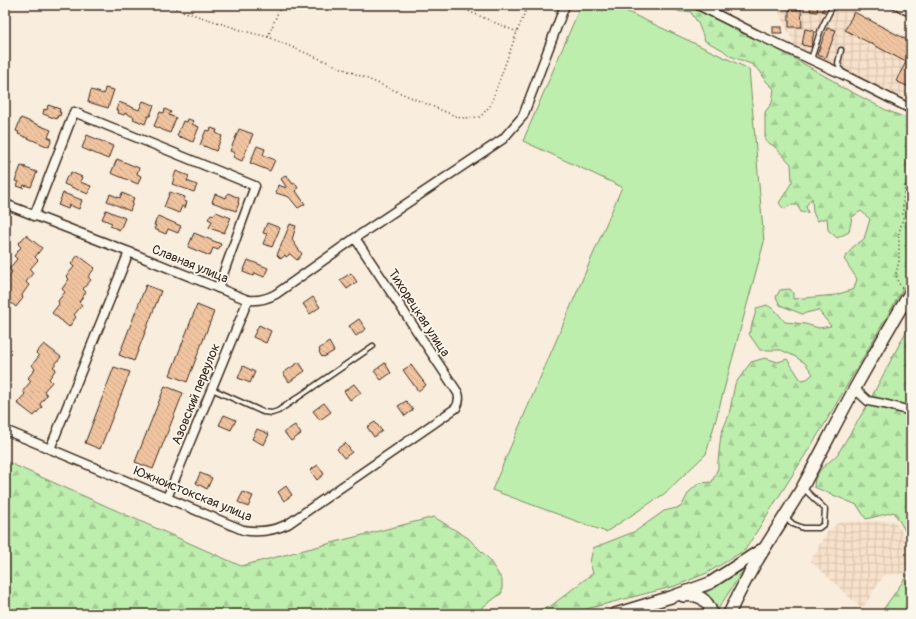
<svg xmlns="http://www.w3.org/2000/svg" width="916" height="619" font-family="Pangolin,sans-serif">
<defs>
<pattern id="industrial-grid" width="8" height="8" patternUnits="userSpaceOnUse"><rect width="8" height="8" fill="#f7e1cb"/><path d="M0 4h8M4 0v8" fill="none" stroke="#d5c1ae"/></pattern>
<pattern id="forest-firs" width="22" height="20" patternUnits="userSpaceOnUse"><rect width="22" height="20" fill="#bdeead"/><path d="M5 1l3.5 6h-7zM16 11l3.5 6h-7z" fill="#a3cc94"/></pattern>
<pattern id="building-back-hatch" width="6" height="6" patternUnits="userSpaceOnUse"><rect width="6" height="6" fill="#f1c4a0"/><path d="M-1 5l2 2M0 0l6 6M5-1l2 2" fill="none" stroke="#d0a989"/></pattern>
</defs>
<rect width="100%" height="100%" fill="#f9eddd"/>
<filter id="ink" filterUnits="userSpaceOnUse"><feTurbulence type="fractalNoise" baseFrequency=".025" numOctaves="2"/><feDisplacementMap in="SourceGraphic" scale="8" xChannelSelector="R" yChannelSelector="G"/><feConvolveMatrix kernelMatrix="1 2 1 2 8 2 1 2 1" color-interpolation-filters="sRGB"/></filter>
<g filter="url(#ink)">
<g fill="url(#industrial-grid)">
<polygon points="776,5 843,5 911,40 911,93 908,99 855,77 797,51"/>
<polygon points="895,521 911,547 911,549 904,574 884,575 862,609 811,561 826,533 839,522"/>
</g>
<g fill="#bdeead" stroke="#7c8c66">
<polygon points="581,5 613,5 749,69 764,242 716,419 706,454 664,494 606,532 492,490 622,187 523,141"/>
<polygon points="744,569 718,609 713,600 702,595"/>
</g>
<g fill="url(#forest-firs)" stroke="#7c8c66">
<path d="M 671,5 L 690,5 L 754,38 L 776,48 L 837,83 L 840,87 L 846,89 L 886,110 L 911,120 L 911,275 L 824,425 L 745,550 L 707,573 L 675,586 L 567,614 L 525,614 L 551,606 L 593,573 L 590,563 L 593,548 L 636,531 L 664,511 L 681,507 L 689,492 L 699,483 L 712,482 L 718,468 L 718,462 L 721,434 L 729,415 L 735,384 L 751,362 L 765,358 L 778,362 L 787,359 L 801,380 L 807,379 L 813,374 L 805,363 L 794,356 L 781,350 L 760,350 L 749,334 L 757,308 L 767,305 L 776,311 L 785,322 L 805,324 L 819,328 L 831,326 L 818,310 L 802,314 L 780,305 L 776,297 L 780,290 L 790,289 L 793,293 L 793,299 L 836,295 L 854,289 L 857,279 L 844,259 L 853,247 L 864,239 L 870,219 L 861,211 L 852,217 L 849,232 L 837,238 L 828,230 L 827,218 L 817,221 L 813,212 L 812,198 L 806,206 L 808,213 L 801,212 L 797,205 L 791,205 L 784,209 L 779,203 L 792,182 L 791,164 L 774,146 L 765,141 L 765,112 L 772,103 L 774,89 L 766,81 L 760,71 L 751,64 L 730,56 L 723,50 L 705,41 L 698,23 L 690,11 C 680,13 677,12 671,5 Z"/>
<polygon points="911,322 911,410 870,400"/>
<polygon points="868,404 911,414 911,541 894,512 866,519 857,505 814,487 815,478 822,468 837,455"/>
<polygon points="5,461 241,566 434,517 468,538 488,558 502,580 502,593 480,609 477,614 20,614 5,609"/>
<polygon points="911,570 911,614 880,614"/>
</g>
<g fill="url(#building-back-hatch)" stroke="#3b2a1e">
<polygon points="811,5 818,7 817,12 810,11"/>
<polygon points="825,5 830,5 827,13 822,11"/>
<polygon points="801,9 802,27 789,27 789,10"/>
<polygon points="854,12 911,42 911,88 896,81 906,62 845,30"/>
<rect x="773" y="27" width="9" height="6"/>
<polygon points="827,28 836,30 826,58 817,55"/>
<polygon points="805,29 814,31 811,47 802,45"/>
<polygon points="105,88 114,90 108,108 88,102 91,90 104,94"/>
<polygon points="143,101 154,105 150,116 148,116 145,124 133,119 134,117 125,113 124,115 118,113 119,111 116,110 119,102 139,110"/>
<polygon points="48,105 60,109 59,112 61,112 60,116 58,115 57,119 43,114 44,109 47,110"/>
<polygon points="165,109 171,112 169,115 176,118 170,133 158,128 158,129 158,128 154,126 160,112 164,113"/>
<polygon points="21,118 51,130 48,137 52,139 49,147 18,134 19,132 16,131"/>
<polygon points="188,119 194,121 192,124 199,127 193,142 181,137 181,138 181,137 177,136 183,121 187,122"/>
<polygon points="211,128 217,130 216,133 222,136 216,151 204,146 204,147 204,146 200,145 206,130 210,131"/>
<polygon points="239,129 253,134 242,161 233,157 235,153 230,151"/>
<polygon points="87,135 113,146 108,159 82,148"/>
<polygon points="257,146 265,149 263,155 275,160 270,171 250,163"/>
<polygon points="5,159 11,162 5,177"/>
<polygon points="117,159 139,168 137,174 141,176 138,184 111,173"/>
<polygon points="21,166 25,167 25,166 25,168 37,172 31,187 24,185 23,188 17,186 19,182 15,181"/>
<polygon points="176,171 189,176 187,181 197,185 194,192 172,184 174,179 173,179"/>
<polygon points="71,172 82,177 80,182 91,186 88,194 64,184 67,176 69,177"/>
<polygon points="286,175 293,184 295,183 298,188 296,189 297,191 296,191 305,204 298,208 289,197 276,193 278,185 287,188 281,179"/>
<polygon points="170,192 185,197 184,201 187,202 185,208 182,206 179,213 164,207"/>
<polygon points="63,193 82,200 79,209 69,205 68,209 58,205"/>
<polygon points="122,193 134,198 132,202 133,202 130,211 107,201 110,194 120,198"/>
<polygon points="228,193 239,198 238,203 239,203 236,211 212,202 215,194 226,198"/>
<polygon points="106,210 125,218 120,230 110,226 112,223 102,219"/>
<polygon points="216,212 231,218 229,221 230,221 229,222 224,233 209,228 212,221 208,219 211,214 214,215"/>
<polygon points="158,216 181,226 178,233 168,229 166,234 154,229 156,225 154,225"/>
<polygon points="267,223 280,228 272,247 263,244 267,234 263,233"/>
<polygon points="290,224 296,226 292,240 302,254 297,260 290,254 286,257 285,255 281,259 277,255"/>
<polygon points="194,233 221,244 218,250 213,248 210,256 188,247"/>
<polygon points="26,235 42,248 35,257 38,260 30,269 33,273 26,282 29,285 22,295 23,298 16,307 5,298 5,286 7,285 5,282 12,272 9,269 17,259 14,256 21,247 18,244"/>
<polygon points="78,255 95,268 88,277 91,280 83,289 86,292 79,302 82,305 74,315 76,317 69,327 52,313 59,304 58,301 65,292 62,289 69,279 66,276 74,267 71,264"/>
<polygon points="248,260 268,268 264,277 255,273 253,276 243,272"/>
<polygon points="351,273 357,282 347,289 340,280"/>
<polygon points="146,285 161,291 134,361 119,355"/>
<polygon points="313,297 320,307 310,314 303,304"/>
<polygon points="197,305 214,312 187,382 170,375"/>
<polygon points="359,319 366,329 356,336 349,326"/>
<polygon points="259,325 271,331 266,343 253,337"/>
<polygon points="329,342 334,351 324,357 323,356 322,357 319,352 320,351 319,349"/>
<polygon points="44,344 61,357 53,367 56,369 49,379 52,382 44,391 47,395 40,404 42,407 34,416 17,403 25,394 23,391 31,381 28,378 35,369 32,365 39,356 36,353"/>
<polygon points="299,362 305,371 289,382 283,373"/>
<polygon points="385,363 391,373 381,380 374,371"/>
<polygon points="411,365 426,385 418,391 403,370"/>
<polygon points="243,366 255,372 250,383 238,378"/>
<polygon points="114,367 130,372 100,449 85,443"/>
<polygon points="354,384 361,393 350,400 344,391"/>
<polygon points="165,386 183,393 153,469 135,462"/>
<polygon points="406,401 413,410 405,416 398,406"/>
<polygon points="324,403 331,412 320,420 313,411"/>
<polygon points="224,415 236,420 231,430 219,425"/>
<polygon points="375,422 382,431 374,437 367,427"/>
<polygon points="295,425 301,434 291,441 284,432"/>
<polygon points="257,429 269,434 264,445 252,439"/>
<polygon points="345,443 352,452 344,458 337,449"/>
<polygon points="318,465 324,474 317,480 310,470"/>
<polygon points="200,473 212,478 207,489 196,483"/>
<polygon points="286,486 292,495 284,501 278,492"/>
<polygon points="243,492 253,496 248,507 238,502"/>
</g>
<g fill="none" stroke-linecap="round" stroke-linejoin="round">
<g stroke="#3b2a1e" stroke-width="7">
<g id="lane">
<polyline points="894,5 911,15"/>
<polyline points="841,50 838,63 842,74"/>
<path d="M 811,59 C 814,50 817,41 820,32 C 824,22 829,14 833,5"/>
<polyline points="212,389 263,412 272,413 278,411 373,346"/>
<polyline points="785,517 793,524 803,528 819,528 824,524 825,509 804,489"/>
</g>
</g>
<g stroke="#3b2a1e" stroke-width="11">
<g id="street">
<polyline points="698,5 756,34 842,74 911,109"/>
<path d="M 5,204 L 129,252 L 248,300 C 258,301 267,299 276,294 L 355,238 L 503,139 L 523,116 L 565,5"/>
<polyline points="34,216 74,112 255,186 218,288"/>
<polyline points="855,389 868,401 884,404 911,411"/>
<path d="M 5,430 L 243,530 C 259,533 273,531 288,524 L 456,408 C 459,403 460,399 458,393 L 355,238"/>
<polyline points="50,449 129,252"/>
<polyline points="167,498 248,300"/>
</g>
</g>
<g stroke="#3b2a1e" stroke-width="14">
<g id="secondary">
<path d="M 683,596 C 699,594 707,598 712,614"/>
<polyline points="615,614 671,597 710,583 761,550"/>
<path d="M 729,614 C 749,569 777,530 802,488 C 820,455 837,421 855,388 C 873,356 892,323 911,291"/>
</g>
</g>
<g stroke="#3b2a1e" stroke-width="1.5" stroke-dasharray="1 3" stroke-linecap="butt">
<polyline points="164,5 244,31 268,37 460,118 480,117 490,106 517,32 528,5"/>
<polyline points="454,5 517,32"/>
<polyline points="268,37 281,5"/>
<polyline points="911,123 911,137"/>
<polyline points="902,288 897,280 896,274 899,261 899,233 903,218 903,199 905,186 911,172"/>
</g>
<use href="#lane" stroke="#fbf7ec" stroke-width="4"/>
<use href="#street" stroke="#fbf7ec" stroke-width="8"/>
<use href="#secondary" stroke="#fbf7ec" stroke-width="11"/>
</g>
</g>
<g text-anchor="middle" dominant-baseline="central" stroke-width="3.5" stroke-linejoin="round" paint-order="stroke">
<g font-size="13" fill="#3b2a1e" stroke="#fbf7ec">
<text transform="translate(190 264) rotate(22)">Славная улица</text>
<text transform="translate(419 313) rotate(57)">Тихорецкая улица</text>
<text transform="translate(196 394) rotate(-68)">Азовский переулок</text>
<text transform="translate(193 494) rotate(22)">Южноистокская улица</text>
</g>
</g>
<rect width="916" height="619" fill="none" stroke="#fbf7ec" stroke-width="20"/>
<rect x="10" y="10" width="896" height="599" fill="none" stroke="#3b2a1e" stroke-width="1.5" filter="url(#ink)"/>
</svg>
